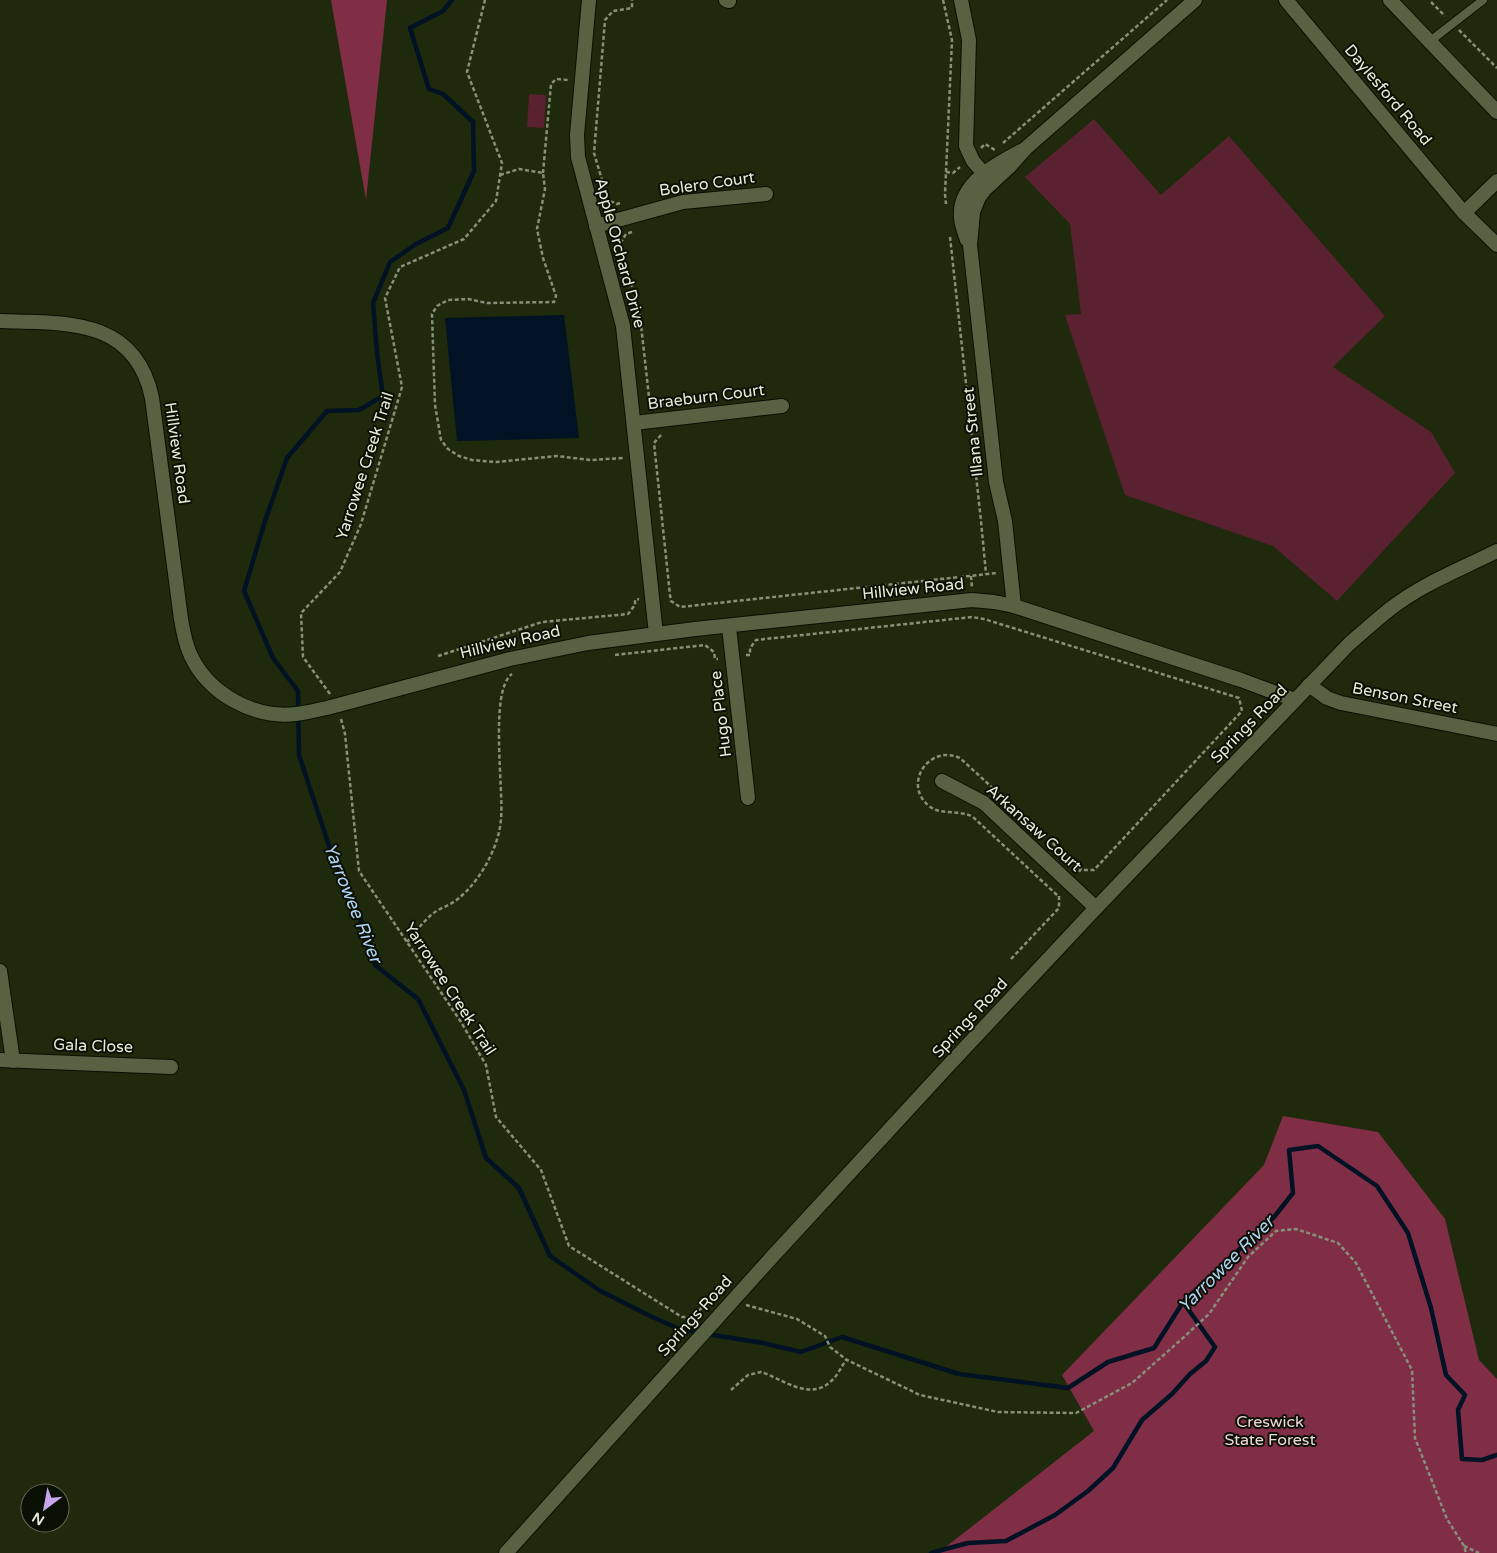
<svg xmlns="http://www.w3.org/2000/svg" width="1497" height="1553" font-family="'Varela Round',sans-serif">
<rect width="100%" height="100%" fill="#1f290b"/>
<g fill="#5a2131">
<polygon points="529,94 546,95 544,128 527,127"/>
<polygon points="1094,119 1161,195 1229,136 1385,316 1333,367 1431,432 1455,473 1337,601 1273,546 1125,495 1065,315 1081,314 1070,224 1025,177"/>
</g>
<g fill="#802e46">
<polygon points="331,0 387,0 366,200"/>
<polygon points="1283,1116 1378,1132 1445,1219 1479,1360 1497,1379 1497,1553 938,1553 1094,1431 1062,1375 1264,1165"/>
</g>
<polygon fill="#001223" points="564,315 579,438 457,441 445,318"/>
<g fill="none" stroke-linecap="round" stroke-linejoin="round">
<g stroke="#001223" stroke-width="4.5">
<polyline points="452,0 443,11 410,28 429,89 443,94 473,122 474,171 448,228 416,244 390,262 373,303 377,353 383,396 359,410 327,411 287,458 265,521 244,591 273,658 298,691 299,755 331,852 360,918 375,965 418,999 464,1090 486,1158 519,1188 550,1256 599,1290 646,1314 679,1329 700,1333"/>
<polyline points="707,1334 763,1343 801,1352 842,1337 959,1374 1068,1388 1108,1362 1154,1348 1183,1302 1274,1217 1293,1193 1289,1150 1318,1146 1377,1186 1408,1233 1431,1308 1446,1375 1465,1395 1458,1410 1462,1459 1482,1460 1497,1455"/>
<polyline points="931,1553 968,1543 1006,1541 1055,1515 1088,1491 1113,1468 1142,1420 1172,1394 1190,1374 1206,1361 1215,1347 1183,1302"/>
</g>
<g stroke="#091100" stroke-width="10">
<polyline id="service" points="1429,42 1483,0"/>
</g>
<g stroke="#091100" stroke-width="16">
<g id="minor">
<polyline points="589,0 577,135 578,157 623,326 656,634"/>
<polyline points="726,0 729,1"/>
<polyline points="961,0 969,40 966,146 973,161 992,183"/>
<polyline points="1286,0 1464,213 1497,245"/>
<polyline points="1464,213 1497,181"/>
<polyline points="596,226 683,202 766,194"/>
<path d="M 967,240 C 965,233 961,225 961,217 C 958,184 996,164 1021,151"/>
<path d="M 0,321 C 64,323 135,317 152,398 L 181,619 C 183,631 185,644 191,656 C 209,694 254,719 296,714 C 306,713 317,710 327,708 L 510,659 L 588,643 L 695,629 L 972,600 L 994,602 L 1014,606 L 1241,680 L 1295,700"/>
<polyline points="634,423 782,406"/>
<polyline points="1014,606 1005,521 996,482 970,245 973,212 979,197 985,189 1010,166 1026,148 1195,0"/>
<polyline points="729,627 748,798"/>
<polyline points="1309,685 1327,698 1341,703 1497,734"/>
<polyline points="942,781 984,803 1096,908"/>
<polyline points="0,971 13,1061"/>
<polyline points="0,1060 171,1067"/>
</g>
</g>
<g stroke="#091100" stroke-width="16">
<path id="tertiary" d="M 506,1553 L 772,1257 L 947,1067 L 1096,908 L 1349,644 C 1363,632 1376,620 1390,609 C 1422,584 1461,569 1497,551"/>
</g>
<g stroke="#091100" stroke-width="16">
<polyline id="secondary" points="1390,0 1497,112"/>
</g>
<g stroke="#879078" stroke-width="2.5" stroke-dasharray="4 2.5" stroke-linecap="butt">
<polyline points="943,0 952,40 945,194 946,204"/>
<polyline points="1431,2 1445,16"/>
<polyline points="1459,30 1497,68"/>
<polyline points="1003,143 1167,0"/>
<polyline points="981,148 985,144 995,150"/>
<polyline points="946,172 953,173 960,167"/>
<polyline points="543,173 551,84 556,79 568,80"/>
<polyline points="500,175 519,169 543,173 545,189 537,229 543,258 556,296 554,302 487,303 468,299 448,300 437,306 432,314 433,345 435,405 441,440 448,449 459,456 472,460 496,462 557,456 591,460 624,458"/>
<polyline points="620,203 617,204 608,200 594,153 605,20 613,11 632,8 632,0"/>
<polyline points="632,232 626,234 620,244 640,316 649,397 657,404 665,404 665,407"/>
<polyline points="950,237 981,521 986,574"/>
<polyline points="661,435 654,443 670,595 671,601 680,607 997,573"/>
<polyline points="971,576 972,588"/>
<polyline points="615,655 705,645 714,652 715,659 718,659"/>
<polyline points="746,655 750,655 750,648 756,640 972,617 984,619 1239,698 1242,711 1094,870 1083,870 1081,869 1078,873"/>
<polyline points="438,656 542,622 628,614 635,605 635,600 639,599"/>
<polyline points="330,694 303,657 301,613 340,572 361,524 402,387 385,298 400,267 464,239 496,201 502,163 467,72 485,0"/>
<polyline points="341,719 345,734 359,871 461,1022 486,1065 496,1117 541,1170 569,1246 682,1317 691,1317 716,1296"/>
<path d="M 1057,895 L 973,817 C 959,809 941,816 929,806 C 902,784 929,744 960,758 L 1081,869"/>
<path d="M 407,942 C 414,934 421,924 430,916 C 438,908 450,906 459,898 C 480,881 499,847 501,819 C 504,791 489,690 512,674"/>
<polyline points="1011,959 1059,908 1059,896 1057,895"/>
<polyline points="746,1305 797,1319 825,1336 830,1347 847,1360 920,1395 998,1412 1076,1413 1132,1383 1184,1337 1209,1314 1248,1257 1276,1231 1296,1229 1338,1243 1356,1263 1412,1370 1415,1438 1447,1519 1464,1546 1466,1553"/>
<path d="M 731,1390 L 748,1375 L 761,1372 C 783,1379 809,1401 830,1382 C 837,1377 841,1367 846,1360"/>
<polyline points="1464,1546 1479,1553"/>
</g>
<use href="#service" stroke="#566242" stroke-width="8"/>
<use href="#minor" stroke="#566242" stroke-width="14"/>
<use href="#tertiary" stroke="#566242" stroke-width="14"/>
<use href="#secondary" stroke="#566242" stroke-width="14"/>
</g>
<g text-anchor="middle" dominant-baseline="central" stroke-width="4" stroke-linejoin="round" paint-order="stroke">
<g font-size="16" fill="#e5edda" stroke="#0b1004">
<text transform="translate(1388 95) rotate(50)">Daylesford Road</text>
<text transform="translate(707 184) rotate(-8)">Bolero Court</text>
<text transform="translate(620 253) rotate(75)">Apple Orchard Drive</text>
<text transform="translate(706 397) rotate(-7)">Braeburn Court</text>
<text transform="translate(973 432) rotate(-96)">Illana Street</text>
<text transform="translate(177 453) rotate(82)">Hillview Road</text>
<text transform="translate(365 466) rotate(-72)">Yarrowee Creek Trail</text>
<text transform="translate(913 589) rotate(-6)">Hillview Road</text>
<text transform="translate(510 642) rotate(-13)">Hillview Road</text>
<text transform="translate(1405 698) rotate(11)">Benson Street</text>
<text transform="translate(721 714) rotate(-97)">Hugo Place</text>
<text transform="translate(1249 724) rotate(-46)">Springs Road</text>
<text transform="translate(1034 828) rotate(42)">Arkansaw Court</text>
<text transform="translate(450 989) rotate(57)">Yarrowee Creek Trail</text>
<text transform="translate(970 1018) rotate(-47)">Springs Road</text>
<text transform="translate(93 1046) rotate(2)">Gala Close</text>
<text transform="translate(695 1316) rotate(-48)">Springs Road</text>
</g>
<g font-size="16" fill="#f0d7db" stroke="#0b1004">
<text x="1270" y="1422">Creswick<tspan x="1270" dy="18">State Forest</tspan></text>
</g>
<g font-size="18" font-style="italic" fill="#afd3f3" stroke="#0b1004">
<text transform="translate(353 903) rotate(68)">Yarrowee River</text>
<text transform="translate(1226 1264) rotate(-45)">Yarrowee River</text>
</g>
</g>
<g transform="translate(45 1508) rotate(212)"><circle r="24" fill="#0b1004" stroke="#62685a"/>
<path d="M0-4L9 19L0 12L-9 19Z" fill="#c8a6ef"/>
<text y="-8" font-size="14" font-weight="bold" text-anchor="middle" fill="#e5edda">N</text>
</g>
</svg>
